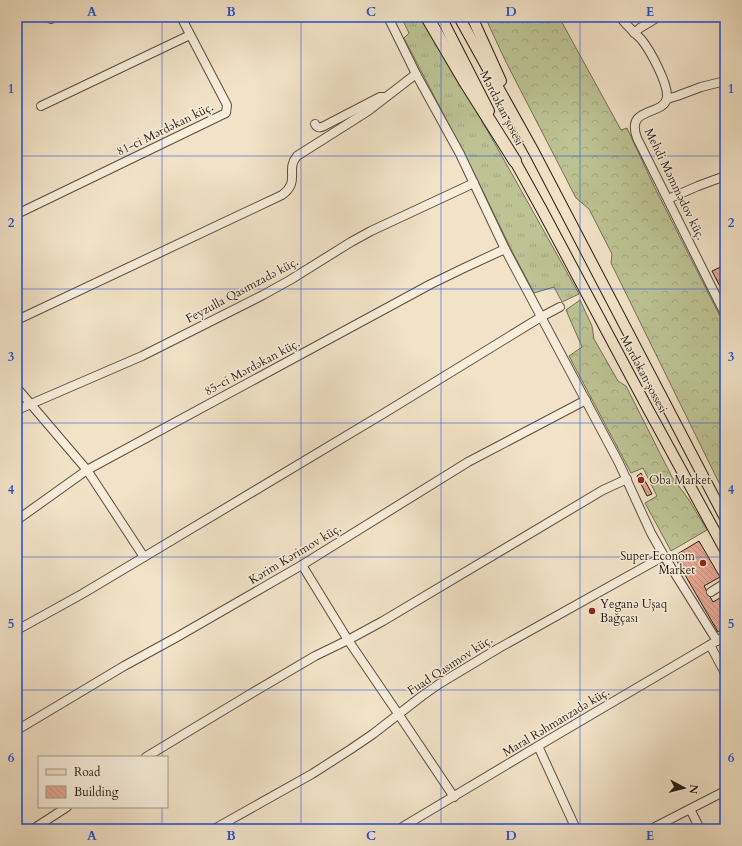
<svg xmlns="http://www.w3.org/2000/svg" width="742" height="846" font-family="Cardo,serif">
<defs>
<pattern id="grass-tufts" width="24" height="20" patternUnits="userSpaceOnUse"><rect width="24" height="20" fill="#bdc394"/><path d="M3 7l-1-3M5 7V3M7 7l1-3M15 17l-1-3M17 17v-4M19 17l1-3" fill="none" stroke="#a2a77f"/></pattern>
<pattern id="forest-crowns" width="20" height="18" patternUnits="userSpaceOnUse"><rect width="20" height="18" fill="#bdc394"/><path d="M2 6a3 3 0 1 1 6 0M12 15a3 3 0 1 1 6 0" fill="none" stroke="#a2a77f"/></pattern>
<pattern id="building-back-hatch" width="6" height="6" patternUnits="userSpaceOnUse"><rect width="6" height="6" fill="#e6a895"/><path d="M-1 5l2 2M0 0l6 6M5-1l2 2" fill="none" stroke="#c59080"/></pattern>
</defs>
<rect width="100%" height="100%" fill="#f2e3c8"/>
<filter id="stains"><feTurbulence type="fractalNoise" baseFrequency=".005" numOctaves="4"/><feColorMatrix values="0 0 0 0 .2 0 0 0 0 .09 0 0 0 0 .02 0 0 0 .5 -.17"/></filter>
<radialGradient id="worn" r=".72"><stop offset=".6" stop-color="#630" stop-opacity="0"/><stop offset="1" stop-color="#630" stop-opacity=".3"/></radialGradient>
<path fill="url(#grass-tufts)" stroke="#726f54" d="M 401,17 L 421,17 C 476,108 527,201 579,294 L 562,302 L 554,287 L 534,293 L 511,249 L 478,181 L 404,38 L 409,33 Z"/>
<g fill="url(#forest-crowns)" stroke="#726f54">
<polygon points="485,17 559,17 621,130 627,128 653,184 725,326 725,495 611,263 612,254 589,209 576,198 506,62"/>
<polygon points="580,300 592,326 594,339 618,381 626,386 672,477 689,500 707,530 671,551 645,503 657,496 643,468 631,473 569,356 582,347 566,310"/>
</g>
<g fill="url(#building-back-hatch)" stroke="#271b13">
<polygon points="725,265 725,293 724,294 712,271"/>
<polygon points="641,473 652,494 647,496 637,476"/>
<polygon points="699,541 720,577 704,586 713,602 725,595 725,627 718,632 674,556"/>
</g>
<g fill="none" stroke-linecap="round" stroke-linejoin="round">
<g stroke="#5a4d40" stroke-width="10">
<g id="minor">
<polyline points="50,17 51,19"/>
<polyline points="388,17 416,74 460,154 505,249 619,463 651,533 664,556 717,641"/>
<path d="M 620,17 C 626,25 634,32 641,39 C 650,50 668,83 667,97 C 665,117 625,105 637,138 L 725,314"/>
<polyline points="634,33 640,28 658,17"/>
<polyline points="667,99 677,96 701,87 725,81"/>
<polyline points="41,106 190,35"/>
<path d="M 315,124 C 317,128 320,128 324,126 L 378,98 L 380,97 L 385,97"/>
<polyline points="668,199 698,186 725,176"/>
<polyline points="17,214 226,113 227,105 181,17"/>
<path d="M 17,320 L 282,195 C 301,181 285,170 297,156 L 368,111 L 416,74"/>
<polyline points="17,388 87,470 144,557"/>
<polyline points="17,410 142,356 263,295 290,280 351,242 371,231 474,183"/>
<polyline points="17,520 87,470 431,284 464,268 505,249"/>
<polyline points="302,565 348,640 399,715 454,797"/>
<polyline points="711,592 725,583"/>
<polyline points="17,630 82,594 144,557 386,412 541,317 560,307"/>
<polyline points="710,645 725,673"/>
<polyline points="17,730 124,666 177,637 302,565 468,462 586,400"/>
<polyline points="538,746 576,829"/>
<polyline points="146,757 252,693 315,656 348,640 383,621 603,490 627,479"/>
<polyline points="690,809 700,829"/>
<polyline points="33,829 67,807"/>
<polyline points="214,829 312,774 351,749 373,734 422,696 439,684 499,648 664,556"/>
<polyline points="399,829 538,746 725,636"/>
<polyline points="651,829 725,791"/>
</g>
</g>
<g stroke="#271b13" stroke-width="12">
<g id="major">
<polyline points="441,17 489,111"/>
<polyline points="459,17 534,152 725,518"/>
<polyline points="472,17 501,81"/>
<polyline points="511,154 542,210 648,409 725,550"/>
</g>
</g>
<g stroke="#271b13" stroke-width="14">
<polyline id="highway" points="427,17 464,80 515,161"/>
</g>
<use href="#minor" stroke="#f7eddb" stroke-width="8"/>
<use href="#major" stroke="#f2e3c8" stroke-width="10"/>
<use href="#highway" stroke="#f2e3c8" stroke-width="12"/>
</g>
<path fill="none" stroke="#1d4ed8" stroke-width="1" stroke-opacity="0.55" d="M 162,17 L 162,757M 301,17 L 301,829M 441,17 L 441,829M 580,17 L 580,829M 17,156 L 725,156M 17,289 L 725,289M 17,423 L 725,423M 17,557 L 725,557M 17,690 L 725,690M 162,807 L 162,829"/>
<g fill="#8f2418" stroke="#f7eddb" stroke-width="1.5">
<circle cx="641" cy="480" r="4"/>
<circle cx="703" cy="563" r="4"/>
<circle cx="592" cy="611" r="4"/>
</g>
<g text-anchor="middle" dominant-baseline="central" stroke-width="3" stroke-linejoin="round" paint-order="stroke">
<g font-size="12" fill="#271b13" stroke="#f7eddb">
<text transform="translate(502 108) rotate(63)">Mərdəkan şosesi</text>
<text transform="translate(165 129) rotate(-26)">81-ci Mərdəkan küç.</text>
<text transform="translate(675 184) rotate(64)">Mehdi Məmmədov küç.</text>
<text transform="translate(242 290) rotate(-28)">Feyzulla Qasımzadə küç.</text>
<text transform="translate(252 367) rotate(-28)">85-ci Mərdəkan küç.</text>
<text transform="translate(644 374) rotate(62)">Mərdəkan şossesi</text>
<text transform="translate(295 554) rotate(-31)">Kərim Kərimov küç.</text>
<text transform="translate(450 665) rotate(-33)">Fuad Qasımov küç.</text>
<text transform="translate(556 722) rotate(-31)">Maral Rəhmanzadə küç.</text>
</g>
<g font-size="12" fill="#271b13" stroke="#f7eddb" text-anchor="start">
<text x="649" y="480">Oba Market</text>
<text x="695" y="556" text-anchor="end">Super Econom<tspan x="695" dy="14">Market</tspan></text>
<text x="600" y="604">Yeganə Uşaq<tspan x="600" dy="14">Bağçası</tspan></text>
</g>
</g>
<rect width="742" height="846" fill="none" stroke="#f2e3c8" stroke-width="44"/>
<rect x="38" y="756" width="130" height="52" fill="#f7eddb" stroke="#a4998b"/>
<rect x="46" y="769" width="20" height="6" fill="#f2e3c8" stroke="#a4998b"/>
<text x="74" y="776" font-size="12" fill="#271b13">Road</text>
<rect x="46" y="786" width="20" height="12" fill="url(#building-back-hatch)" stroke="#a4998b"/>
<text x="74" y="796" font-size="12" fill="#271b13">Building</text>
<g transform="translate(684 788) rotate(97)" stroke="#f7eddb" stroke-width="3" paint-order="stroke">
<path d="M0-3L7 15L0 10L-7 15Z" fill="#271b13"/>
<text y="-6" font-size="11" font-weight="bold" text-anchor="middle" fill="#271b13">N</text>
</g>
<rect x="22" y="22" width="698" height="802" fill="none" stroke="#1d4ed8" stroke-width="1.5"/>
<g font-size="13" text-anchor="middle" font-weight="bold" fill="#1d4ed8">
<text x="92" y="16">A</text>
<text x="231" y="16">B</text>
<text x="371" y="16">C</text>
<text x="511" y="16">D</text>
<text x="650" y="16">E</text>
<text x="11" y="93">1</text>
<text x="731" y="93">1</text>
<text x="11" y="227">2</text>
<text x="731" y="227">2</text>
<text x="11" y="361">3</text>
<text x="731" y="361">3</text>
<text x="11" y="494">4</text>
<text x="731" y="494">4</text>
<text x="11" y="628">5</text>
<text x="731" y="628">5</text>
<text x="11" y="762">6</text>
<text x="731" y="762">6</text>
<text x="92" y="840">A</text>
<text x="231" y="840">B</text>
<text x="371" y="840">C</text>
<text x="511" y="840">D</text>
<text x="650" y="840">E</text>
</g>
<rect width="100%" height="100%" filter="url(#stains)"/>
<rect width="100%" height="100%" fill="url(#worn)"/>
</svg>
